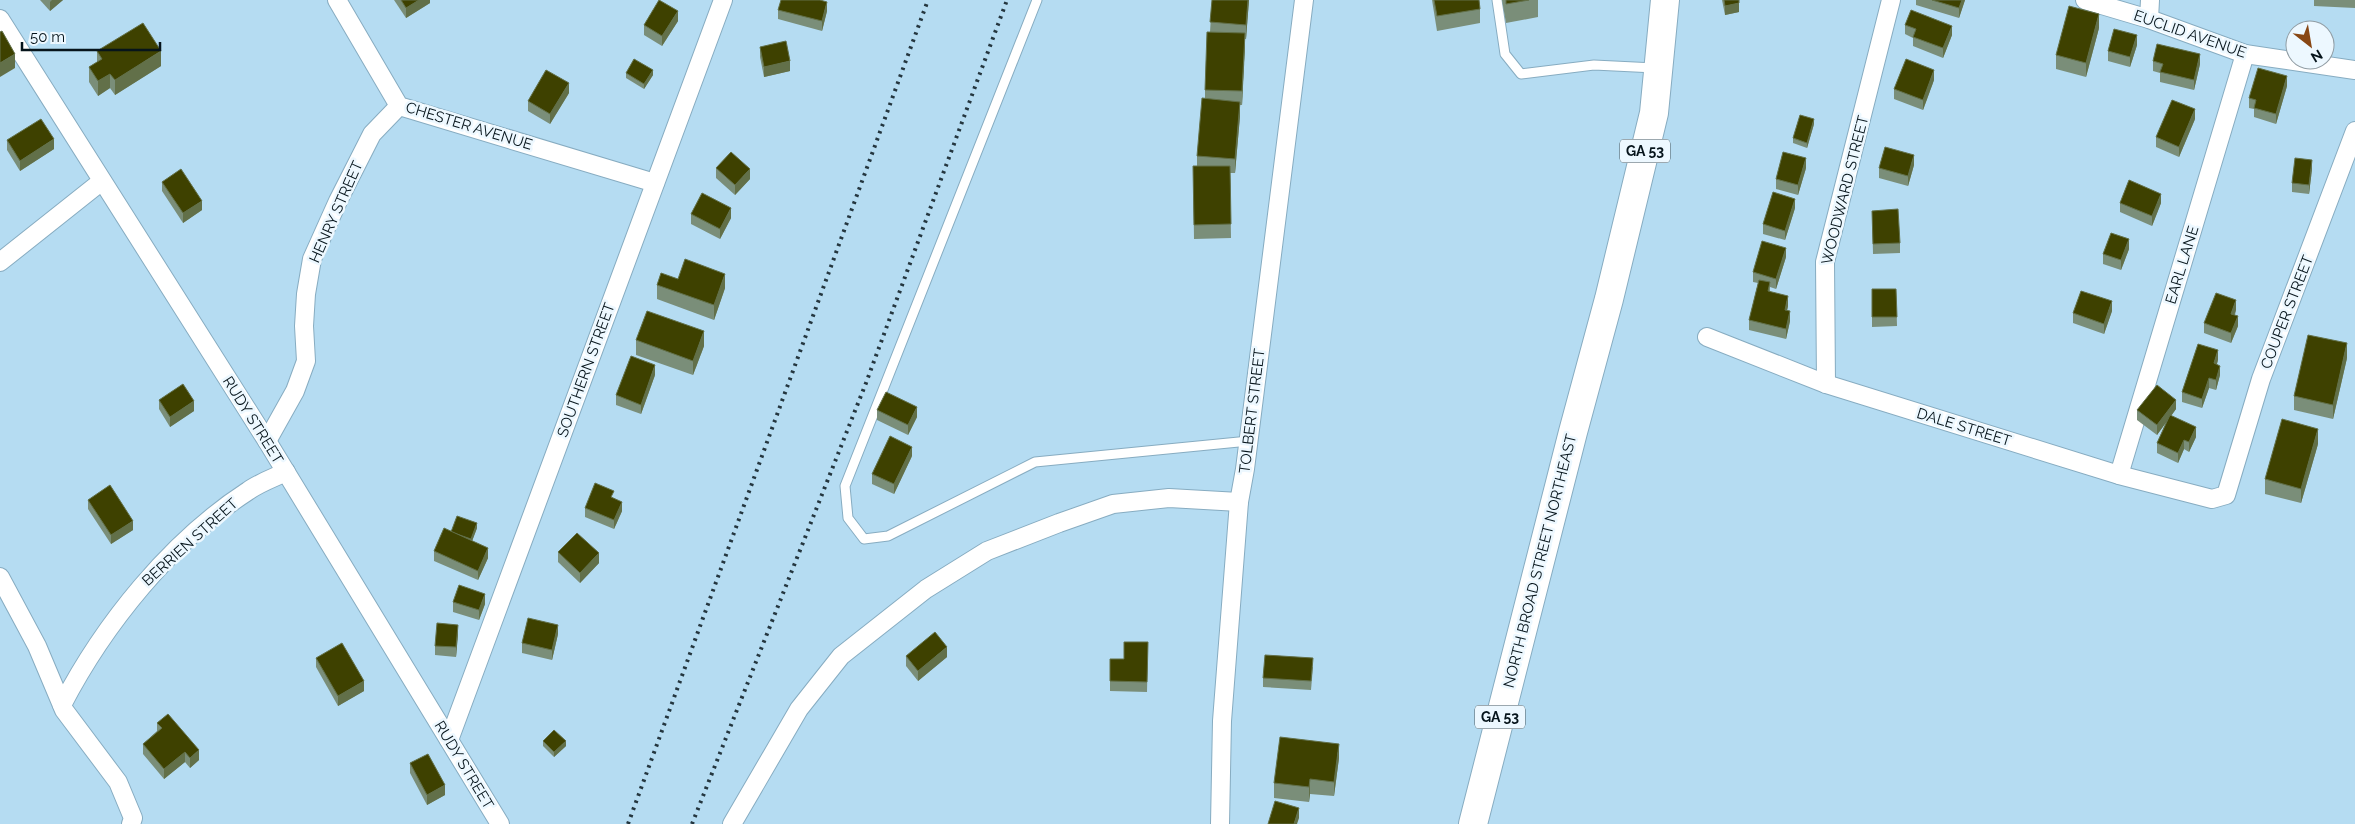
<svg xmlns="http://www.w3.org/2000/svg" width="2355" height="824" font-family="Raleway,sans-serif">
<rect width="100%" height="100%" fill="#b5dcf2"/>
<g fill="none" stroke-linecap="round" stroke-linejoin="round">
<g stroke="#87acc1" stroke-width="11">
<g id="service">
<polyline points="1037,0 845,486 848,518 864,539 888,536 1035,462 1249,441"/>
<polyline points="1497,0 1505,54 1521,74 1594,65 1655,68"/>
</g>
</g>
<g stroke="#87acc1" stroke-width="20">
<g id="minor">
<polyline points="337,0 399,106 655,183"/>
<polyline points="2085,0 2149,19 2245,54 2355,70"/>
<polyline points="0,19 267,441 500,824"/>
<polyline points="2149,19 2150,0"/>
<polyline points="0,262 102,181"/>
<polyline points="1707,337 1826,384 2119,475 2212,499 2226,495 2261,379 2355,131"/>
<polyline points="1826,384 1825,262 1891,0"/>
<polyline points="267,441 295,391 306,361 304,326 306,294 312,259 338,201 372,134 399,106"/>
<polyline points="2119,475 2245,54"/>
<polyline points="0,577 37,646 64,710 118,782 133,818 131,824"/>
<path d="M 62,705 C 104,624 171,541 248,491 C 259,483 273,478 286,472"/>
<polyline points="449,740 723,0"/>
<polyline points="732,824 799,709 841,656 926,589 987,551 1059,523 1113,504 1169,498 1239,502"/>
<polyline points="1220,824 1222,721 1239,502 1245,469 1304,0"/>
</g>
</g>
<g stroke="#87acc1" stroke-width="30">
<polyline id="primary" points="1473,824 1573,432 1609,299 1654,113 1665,0"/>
</g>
<use href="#service" stroke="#fff" stroke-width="9"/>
<use href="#minor" stroke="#fff" stroke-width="18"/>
<use href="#primary" stroke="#fff" stroke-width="28"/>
<g stroke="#24363f" stroke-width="4" stroke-dasharray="2.5 5" stroke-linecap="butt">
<polyline points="628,824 928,0"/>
<polyline points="692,824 866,383 1007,0"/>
</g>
</g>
<g fill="#7a8e79">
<polygon points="40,0 63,0 50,11"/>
<polygon points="394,0 430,0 430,3 406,18"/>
<polygon points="1212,0 1249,0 1246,39 1245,39 1242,105 1240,105 1240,116 1235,173 1230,173 1231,238 1194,239 1193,166 1197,166 1197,156 1205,98 1205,90 1210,32"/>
<polygon points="1432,0 1479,0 1480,9 1480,23 1437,31"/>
<polygon points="1502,0 1538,0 1538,17 1506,23"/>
<polygon points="1722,0 1739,0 1739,12 1725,15"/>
<polygon points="1916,0 1965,0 1959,18 1916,5"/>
<polygon points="2314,0 2355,0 2355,8 2314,6"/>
<polygon points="778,10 827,11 822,31 778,19"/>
<polygon points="678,21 662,46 644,35 644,25"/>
<polygon points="1905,25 1952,35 1943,58 1913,46 1913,38 1905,34"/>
<polygon points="2099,28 2086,77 2056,69 2056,55"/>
<polygon points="2137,45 2130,67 2108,61 2108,51"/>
<polygon points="760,47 790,71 764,77 760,57"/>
<polygon points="97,51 161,66 115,95 110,88 98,96 89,82 89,67 97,62"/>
<polygon points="2153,61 2200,64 2194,90 2160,82 2160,73 2153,71"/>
<polygon points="626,73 653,75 644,89 626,78"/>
<polygon points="1934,80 1923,110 1894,99 1894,89"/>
<polygon points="2287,86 2276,124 2254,117 2254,109 2249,108 2249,98"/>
<polygon points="569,93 550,124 528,111 528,101"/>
<polygon points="2195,119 2179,157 2156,147 2156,137"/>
<polygon points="1814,124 1807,148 1793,143 1793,138"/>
<polygon points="7,140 54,149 20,171 7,150"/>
<polygon points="1914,165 1908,186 1879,178 1879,168"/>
<polygon points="716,168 750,179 735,195 716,178"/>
<polygon points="1806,168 1798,195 1776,189 1776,179"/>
<polygon points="2312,169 2309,194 2292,192 2292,183"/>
<polygon points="162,182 202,210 183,223 162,191"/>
<polygon points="2120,203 2161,203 2152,226 2120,212"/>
<polygon points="1795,208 1785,240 1763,234 1763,224"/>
<polygon points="1872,211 1900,243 1900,253 1873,254"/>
<polygon points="691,214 731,218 720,239 691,224"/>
<polygon points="2129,249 2121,270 2103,264 2103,254"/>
<polygon points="1786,257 1776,289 1770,287 1770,292 1788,306 1787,310 1790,321 1786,339 1749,330 1749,320 1758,283 1753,282 1753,272"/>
<polygon points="678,279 725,288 714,320 657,299 657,285"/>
<polygon points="1872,289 1896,289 1897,326 1872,327"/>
<polygon points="2236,310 2235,315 2238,326 2231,343 2204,333 2204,323"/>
<polygon points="2112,311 2104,334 2073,323 2073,313"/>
<polygon points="636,340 704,346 693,375 636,355"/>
<polygon points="2347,358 2333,419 2294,410 2294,396"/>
<polygon points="2218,360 2217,364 2220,375 2216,390 2209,388 2202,408 2182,402 2182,392"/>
<polygon points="655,375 641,414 616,405 616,395"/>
<polygon points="159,400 194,411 170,427 159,409"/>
<polygon points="2176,409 2171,416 2196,437 2189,452 2184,449 2178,463 2157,453 2157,443 2166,422 2157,435 2137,420 2137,410"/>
<polygon points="877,410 917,417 908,435 877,420"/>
<polygon points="2318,444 2301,503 2265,494 2265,479"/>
<polygon points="912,456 894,494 872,484 872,474"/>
<polygon points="614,498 622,511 614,529 585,517 585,508"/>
<polygon points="88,500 133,530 111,544 88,509"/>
<polygon points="477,528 472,541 488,558 478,580 434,561 434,551 451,532"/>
<polygon points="558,552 599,563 580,583 558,562"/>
<polygon points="453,602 485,604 479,620 453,612"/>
<polygon points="458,634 456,657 435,655 435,646"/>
<polygon points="558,634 552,660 522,653 522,643"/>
<polygon points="1148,642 1147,692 1110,691 1110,659 1124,659"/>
<polygon points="906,656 947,657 918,681 906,666"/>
<polygon points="316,658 364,691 338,706 316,667"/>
<polygon points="1313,667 1311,690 1263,687 1263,678"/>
<polygon points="157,723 199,760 190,768 185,762 164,779 143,754 143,744 157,731"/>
<polygon points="543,741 566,746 554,757 543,746"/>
<polygon points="1339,758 1334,796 1310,794 1309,802 1274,798 1274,783"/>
<polygon points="410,763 445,795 427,805 410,773"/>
</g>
<g fill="#627049">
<polygon points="52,0 63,0 50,11 50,2"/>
<polygon points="419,0 430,0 430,3 406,18 406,8"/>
<polygon points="1248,0 1249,0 1246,39 1246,25"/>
<polygon points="1962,0 1965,0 1959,18 1959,8"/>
<polygon points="827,2 827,11 822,31 822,21"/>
<polygon points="1739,3 1739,12 1725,15 1725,6"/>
<polygon points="678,11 678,21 662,46 662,36"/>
<polygon points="2099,14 2099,28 2086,77 2086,63"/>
<polygon points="1952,26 1952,35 1943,58 1943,48"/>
<polygon points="1245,33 1245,48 1242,105 1242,91"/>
<polygon points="2137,35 2137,45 2130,67 2130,57"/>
<polygon points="161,51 161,66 115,95 115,80"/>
<polygon points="15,54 15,68 0,77 0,63"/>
<polygon points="2200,54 2200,64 2194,90 2194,80"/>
<polygon points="790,61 790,71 764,77 764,67"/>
<polygon points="653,70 653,75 644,89 644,84"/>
<polygon points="1934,70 1934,80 1923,110 1923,100"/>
<polygon points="110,74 110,88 98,96 98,81"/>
<polygon points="2287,76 2287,86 2276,124 2276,114"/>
<polygon points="569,83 569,93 550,124 550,114"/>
<polygon points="1240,102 1240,116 1235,173 1235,159"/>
<polygon points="2195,109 2195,119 2179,157 2179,147"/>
<polygon points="1814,119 1814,124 1807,148 1807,143"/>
<polygon points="54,139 54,149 20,171 20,161"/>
<polygon points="1914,155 1914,165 1908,186 1908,176"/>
<polygon points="1806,158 1806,168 1798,195 1798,185"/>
<polygon points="2312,160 2312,169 2309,194 2309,185"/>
<polygon points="750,169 750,179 735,195 735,185"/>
<polygon points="2161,194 2161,203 2152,226 2152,216"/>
<polygon points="1795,199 1795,208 1785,240 1785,231"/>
<polygon points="202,201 202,210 183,223 183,213"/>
<polygon points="731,208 731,218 720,239 720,229"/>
<polygon points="2129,239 2129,249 2121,270 2121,260"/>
<polygon points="1786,248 1786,257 1776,289 1776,279"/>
<polygon points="725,274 725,288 714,320 714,305"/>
<polygon points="1788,296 1788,306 1785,320 1785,310"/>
<polygon points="2236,300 2236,310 2231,323 2231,314"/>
<polygon points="2112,301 2112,311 2104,334 2104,324"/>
<polygon points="1790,311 1790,321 1786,339 1786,329"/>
<polygon points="2238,316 2238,326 2231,343 2231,333"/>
<polygon points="704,331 704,346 693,375 693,361"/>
<polygon points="2347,343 2347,358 2333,419 2333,405"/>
<polygon points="2218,350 2218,360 2214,373 2214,363"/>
<polygon points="655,365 655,375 641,414 641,405"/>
<polygon points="2220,366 2220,375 2216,390 2216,380"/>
<polygon points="2209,378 2209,388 2202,408 2202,399"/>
<polygon points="2176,400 2176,409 2157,435 2157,425"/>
<polygon points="194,401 194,411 170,427 170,417"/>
<polygon points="917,407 917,417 908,435 908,425"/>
<polygon points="2196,427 2196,437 2189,452 2189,442"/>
<polygon points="2318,429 2318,444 2301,503 2301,489"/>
<polygon points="2184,440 2184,449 2178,463 2178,453"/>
<polygon points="912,447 912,456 894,494 894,484"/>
<polygon points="622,502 622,511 614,529 614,520"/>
<polygon points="133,521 133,530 111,544 111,535"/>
<polygon points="477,523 477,528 471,544 471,539"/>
<polygon points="488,548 488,558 478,580 478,571"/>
<polygon points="599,553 599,563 580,583 580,573"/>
<polygon points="485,594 485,604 479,620 479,610"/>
<polygon points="458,625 458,634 456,657 456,647"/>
<polygon points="558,625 558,634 552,660 552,650"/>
<polygon points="947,647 947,657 918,681 918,671"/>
<polygon points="364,681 364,691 338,706 338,696"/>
<polygon points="566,741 566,746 554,757 554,752"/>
<polygon points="1339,744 1339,758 1334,796 1334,782"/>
<polygon points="199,750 199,760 190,768 190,758"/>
<polygon points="185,752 185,762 164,779 164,769"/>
<polygon points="1310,779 1310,794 1309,802 1309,787"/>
<polygon points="445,785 445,795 427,805 427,795"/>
<polygon points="1299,808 1299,818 1297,824 1294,824"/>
</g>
<g fill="#3e4100" stroke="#627049">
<polygon points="401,0 419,0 406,8"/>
<polygon points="659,0 678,11 662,36 644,25"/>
<polygon points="781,0 820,0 827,2 822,21 778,10"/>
<polygon points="1212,0 1248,0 1246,25 1210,22"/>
<polygon points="1434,0 1479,0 1480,9 1437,16"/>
<polygon points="1506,0 1529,0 1506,4"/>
<polygon points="1724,0 1739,0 1739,3 1725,6"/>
<polygon points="1932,0 1962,0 1959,8"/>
<polygon points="2069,6 2099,14 2086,63 2056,55"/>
<polygon points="1911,10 1952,26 1943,48 1913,37 1916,29 1905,25"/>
<polygon points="143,23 161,51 115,80 110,74 98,81 89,67 102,59 97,51"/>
<polygon points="2114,29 2137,35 2130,57 2108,51"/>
<polygon points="2,31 15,54 0,63 0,32"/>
<polygon points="1207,32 1245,33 1242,91 1205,90"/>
<polygon points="786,41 790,61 764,67 760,47"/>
<polygon points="2157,44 2200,54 2194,80 2160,72 2163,64 2153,61"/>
<polygon points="634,59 653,70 644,84 626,73"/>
<polygon points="1906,59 1934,70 1923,100 1894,89"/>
<polygon points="2258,68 2287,76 2276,114 2254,108 2256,100 2249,98"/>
<polygon points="546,70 569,83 550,114 528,101"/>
<polygon points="1202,98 1240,102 1235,159 1197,156"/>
<polygon points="2172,100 2195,109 2179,147 2156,137"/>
<polygon points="1800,115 1814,119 1807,143 1793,138"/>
<polygon points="41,119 54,139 20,161 7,140"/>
<polygon points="1885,147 1914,155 1908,176 1879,168"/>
<polygon points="731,152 750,169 735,185 716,168"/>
<polygon points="1783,152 1806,158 1798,185 1776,179"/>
<polygon points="2295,158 2312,160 2309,185 2292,183"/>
<polygon points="1193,166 1230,166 1231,224 1194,225"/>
<polygon points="181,169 202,201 183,213 162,182"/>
<polygon points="2129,180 2161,194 2152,216 2120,203"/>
<polygon points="1773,192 1795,199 1785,231 1763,224"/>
<polygon points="702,193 731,208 720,229 691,214"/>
<polygon points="1898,209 1900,243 1873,244 1872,211"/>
<polygon points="2111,233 2129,239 2121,260 2103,254"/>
<polygon points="1762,241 1786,248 1776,279 1753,272"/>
<polygon points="685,259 725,274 714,305 657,285 661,273 678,279"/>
<polygon points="1759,280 1770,282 1768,291 1788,296 1785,310 1790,311 1786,329 1749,320"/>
<polygon points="1872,289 1896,289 1897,317 1872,317"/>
<polygon points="2081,291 2112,301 2104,324 2073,313"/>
<polygon points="2216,293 2236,300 2231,314 2238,316 2231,333 2204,323"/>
<polygon points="647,311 704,331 693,361 636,340"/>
<polygon points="2308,335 2347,343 2333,405 2294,396"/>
<polygon points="2198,344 2218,350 2214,363 2220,366 2216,380 2209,378 2202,399 2182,392"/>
<polygon points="631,356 655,365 641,405 616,395"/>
<polygon points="183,384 194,401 170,417 159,400"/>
<polygon points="2157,385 2176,400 2157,425 2137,410"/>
<polygon points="886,392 917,407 908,425 877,410"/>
<polygon points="2170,415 2196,427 2189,442 2184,440 2178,453 2157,443"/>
<polygon points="2282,419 2318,429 2301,489 2265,479"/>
<polygon points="890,436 912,447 894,484 872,474"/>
<polygon points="595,483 614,491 611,497 622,502 614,520 585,508"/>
<polygon points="110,485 133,521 111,535 88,500"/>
<polygon points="457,516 477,523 471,539 451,532"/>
<polygon points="444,528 488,548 478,571 434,551"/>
<polygon points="577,533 599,553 580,573 558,552"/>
<polygon points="459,585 485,594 479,610 453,602"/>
<polygon points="528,618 558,625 552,650 522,643"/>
<polygon points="437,623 458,625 456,647 435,646"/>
<polygon points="935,632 947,647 918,671 906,656"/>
<polygon points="1124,642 1148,642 1147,682 1110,681 1110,659 1124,659"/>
<polygon points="342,643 364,681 338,696 316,658"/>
<polygon points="1265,655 1313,658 1311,681 1263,678"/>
<polygon points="168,714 199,750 190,758 185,752 164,769 143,744 162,728 157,723"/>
<polygon points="554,730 566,741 554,752 543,741"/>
<polygon points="1280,737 1339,744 1334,782 1310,779 1309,787 1274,783"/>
<polygon points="428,754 445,785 427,795 410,763"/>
<polygon points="1275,801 1299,808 1294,824 1268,824"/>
</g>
<g text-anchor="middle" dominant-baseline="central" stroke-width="5" stroke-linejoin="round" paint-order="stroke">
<g fill="#edf8ff" stroke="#4b585f" stroke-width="1">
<rect x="1620" y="139.5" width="50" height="23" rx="4"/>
<rect x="1475" y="705.5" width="50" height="23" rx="4"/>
</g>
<g font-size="14" font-weight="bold" fill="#06141b">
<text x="1645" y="151">GA 53</text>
<text x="1500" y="717">GA 53</text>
</g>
<g font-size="15" fill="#06141b" stroke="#edf8ff">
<text transform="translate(2190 34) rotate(19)">EUCLID AVENUE</text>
<text transform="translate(469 126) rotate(17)">CHESTER AVENUE</text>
<text transform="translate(1845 190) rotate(-76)">WOODWARD STREET</text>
<text transform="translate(336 212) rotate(-66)">HENRY STREET</text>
<text transform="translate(2182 265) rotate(-73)">EARL LANE</text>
<text transform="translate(2287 312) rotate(-69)">COUPER STREET</text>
<text transform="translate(586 370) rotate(-70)">SOUTHERN STREET</text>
<text transform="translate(1252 411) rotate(-83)">TOLBERT STREET</text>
<text transform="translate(253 420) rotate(58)">RUDY STREET</text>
<text transform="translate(1964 427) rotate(17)">DALE STREET</text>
<text transform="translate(190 542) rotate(-42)">BERRIEN STREET</text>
<text transform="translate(1540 561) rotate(-76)">NORTH BROAD STREET NORTHEAST</text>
<text transform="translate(464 765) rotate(59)">RUDY STREET</text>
</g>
</g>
<g transform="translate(2310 45) rotate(149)"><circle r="24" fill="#edf8ff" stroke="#919da4"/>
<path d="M0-4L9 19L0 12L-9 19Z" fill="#884714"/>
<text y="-8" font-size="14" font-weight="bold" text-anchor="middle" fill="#06141b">N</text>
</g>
<path d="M22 42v8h138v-8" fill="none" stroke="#06141b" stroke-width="2.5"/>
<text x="30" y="42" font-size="15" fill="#06141b" stroke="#edf8ff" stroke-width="4" paint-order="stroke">50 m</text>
</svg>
